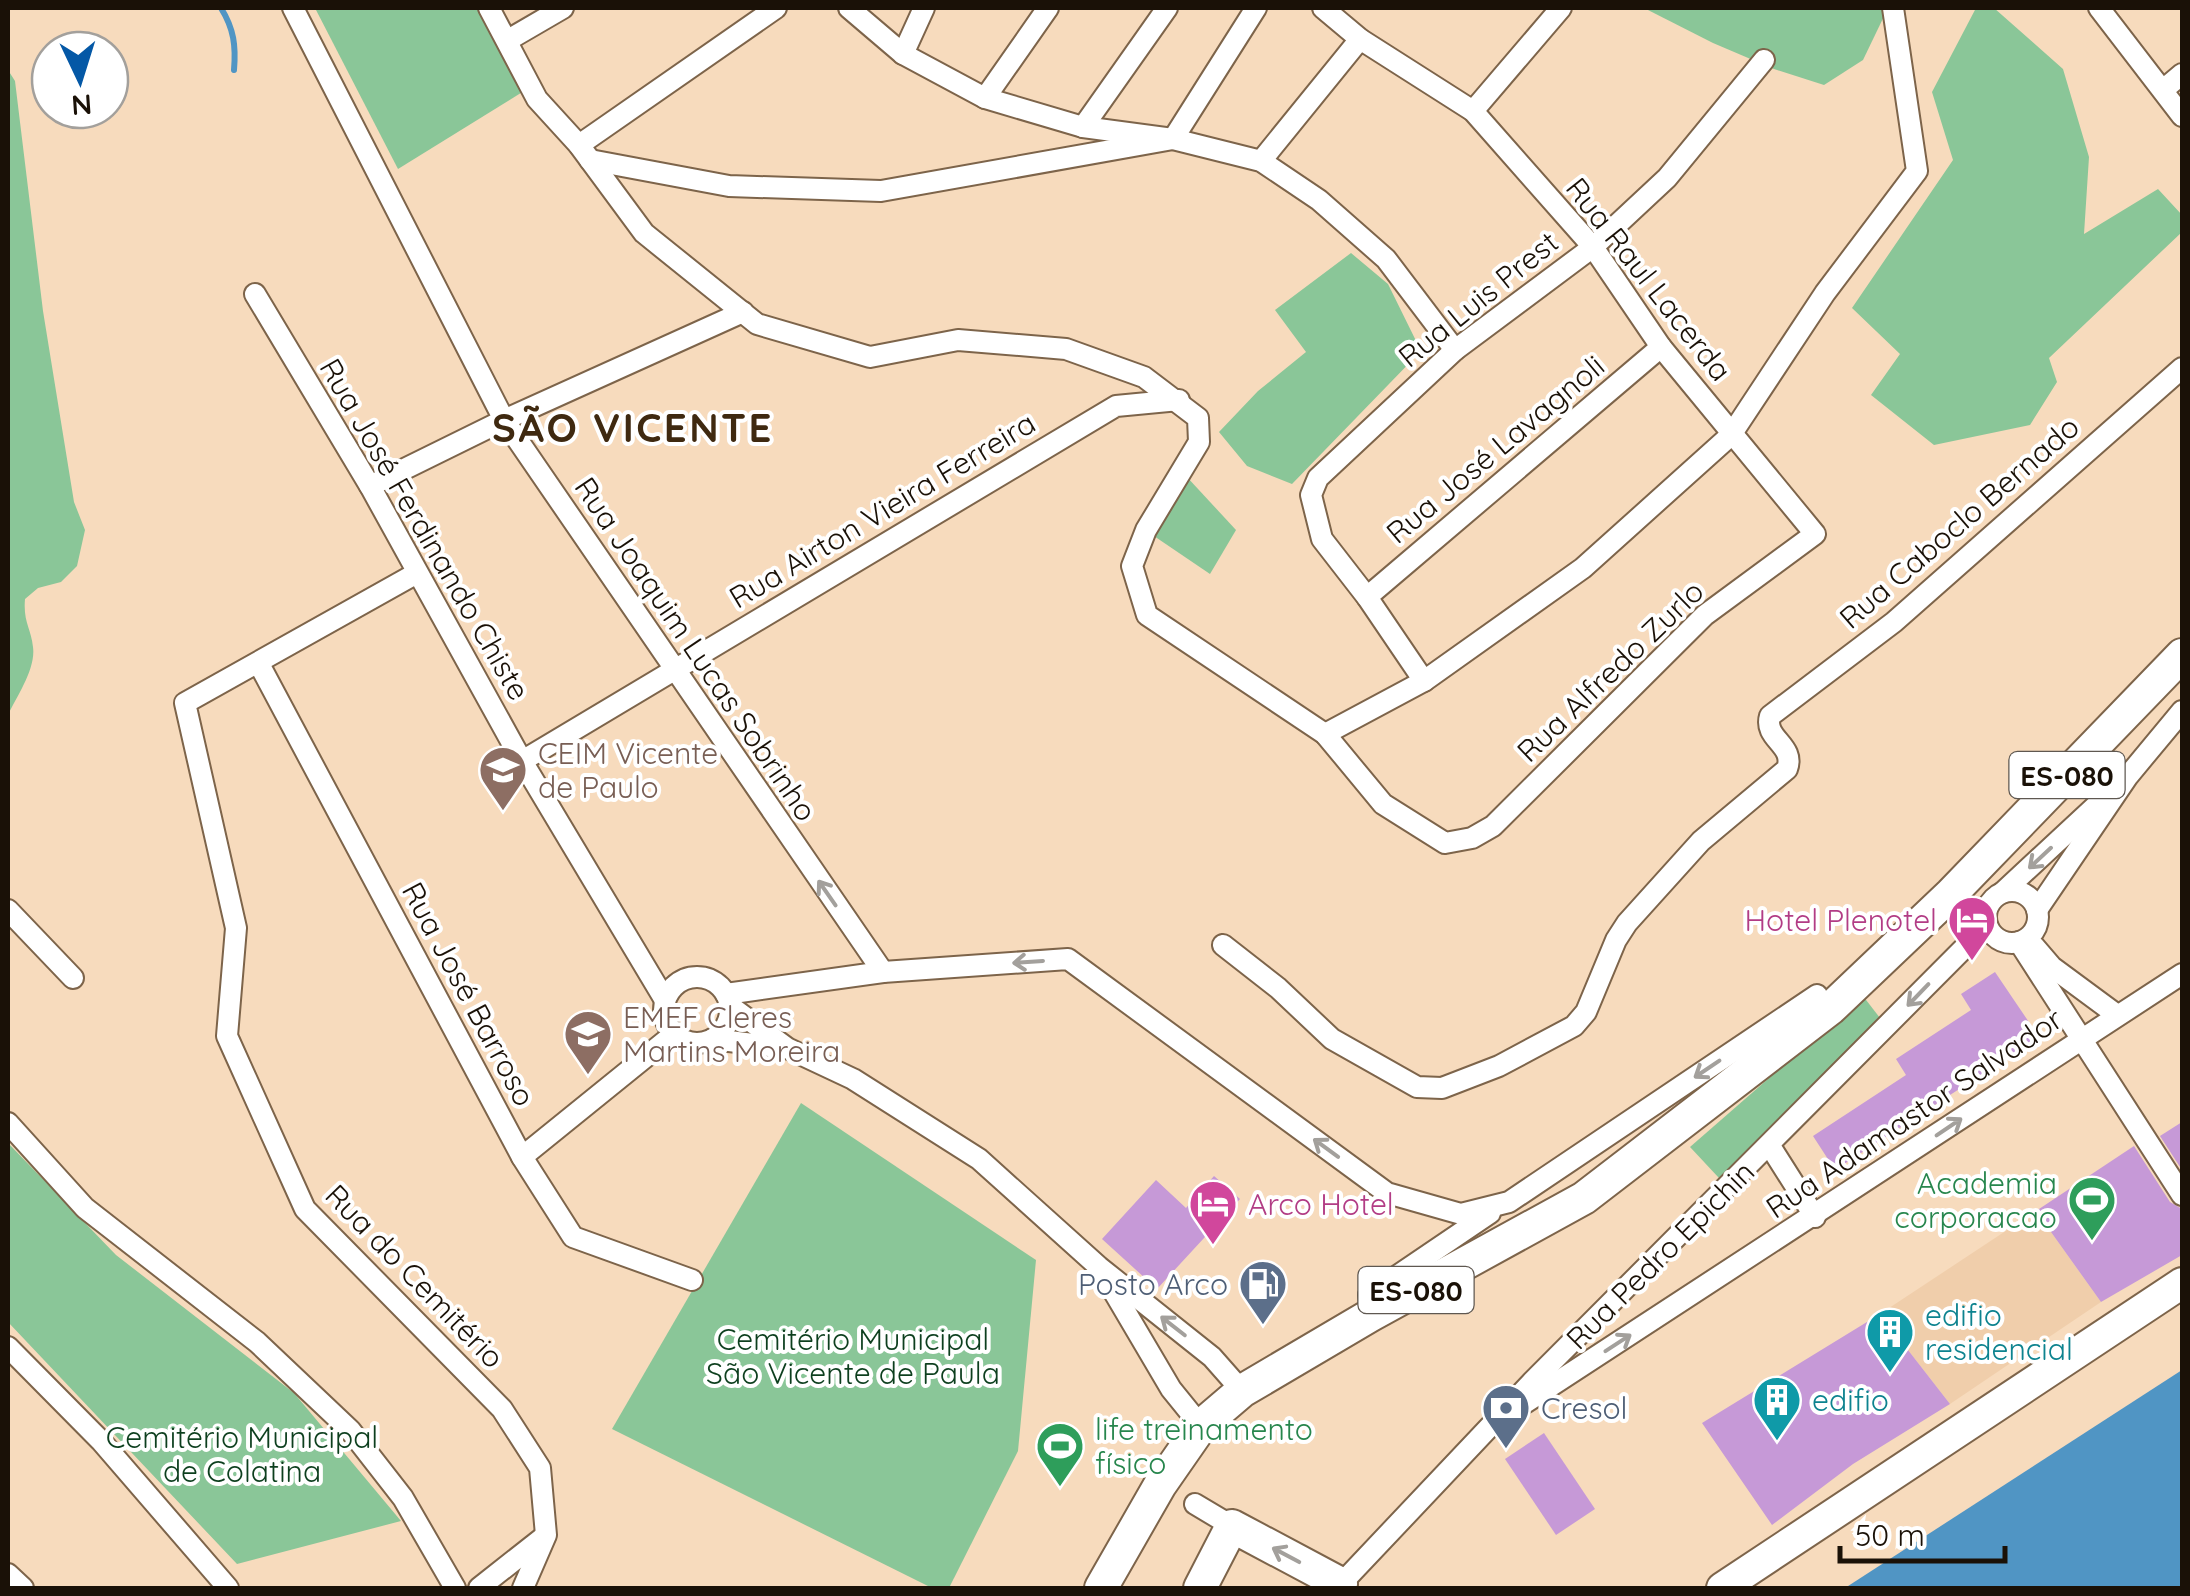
<svg xmlns="http://www.w3.org/2000/svg" width="2190" height="1596" font-family="Quicksand,sans-serif">
<rect width="100%" height="100%" fill="#f7dbbd"/>
<polygon fill="#f0ceab" points="2036,1211 2101,1302 1950,1404 1880,1314"/>
<g fill="#8ac698">
<polygon points="315,8 493,8 524,91 398,169"/>
<polygon points="1644,8 1888,8 1863,60 1824,85 1774,69 1713,43"/>
<polygon points="1976,8 1994,8 2063,69 2089,157 2084,234 2158,189 2182,215 2182,232 2049,358 2057,382 2030,425 1934,445 1871,395 1900,354 1852,308 1953,160 1932,92"/>
<path d="M 8,70 L 15,81 L 43,311 L 74,502 L 85,530 L 77,566 L 61,582 L 38,588 L 25,599 C 23,622 31,628 33,647 C 36,669 17,696 8,715 Z"/>
<polygon points="1351,253 1388,284 1421,351 1292,484 1247,466 1219,432 1258,391 1306,352 1275,310"/>
<polygon points="1186,476 1236,530 1210,574 1151,534"/>
<polygon points="1863,996 1880,1018 1719,1178 1690,1147"/>
<polygon points="801,1103 1036,1260 1018,1451 949,1588 932,1588 612,1429"/>
<polygon points="8,1143 116,1255 294,1393 401,1521 237,1564 8,1322"/>
</g>
<polygon fill="#5095c4" points="2182,1370 2182,1588 1845,1588"/>
<g fill="none" stroke-linecap="round" stroke-linejoin="round">
<path stroke="#5095c4" stroke-width="6" d="M 221,8 C 234,29 236,46 234,70"/>
</g>
<g fill="#c699d7">
<polygon points="1995,972 2039,1037 1835,1170 1813,1136 1906,1075 1896,1059 1971,1010 1961,994"/>
<polygon points="2182,1122 2182,1170 2160,1136"/>
<polygon points="2134,1146 2170,1202 2182,1209 2182,1255 2101,1302 2036,1211"/>
<polygon points="1214,1176 1240,1199 1157,1289 1102,1239 1156,1180 1186,1208"/>
<polygon points="1880,1314 1950,1404 1853,1464 1772,1525 1702,1423"/>
<polygon points="1544,1433 1595,1509 1556,1535 1505,1459"/>
</g>
<g fill="none" stroke-linecap="round" stroke-linejoin="round">
<g stroke="#7d644a" stroke-width="24">
<g id="street">
<polyline points="293,8 504,420 883,972"/>
<polyline points="489,8 537,99 579,145 644,233 757,324 870,357 958,340 1066,349 1144,377 1198,418 1199,442 1146,530 1132,566 1147,615 1325,734 1383,804 1445,843 1472,838 1493,826 1705,615 1815,534 1661,347 1593,247 1473,111 1360,39 1323,8"/>
<polyline points="849,8 903,54 985,98 1083,127 1173,139 1261,161 1319,200 1386,259 1455,350"/>
<polyline points="2099,8 2182,116"/>
<polyline points="508,40 563,8"/>
<polyline points="903,54 924,8"/>
<polyline points="2163,90 2182,74"/>
<polyline points="985,98 1048,8"/>
<polyline points="1473,111 1561,8"/>
<polyline points="1083,127 1167,8"/>
<polyline points="579,145 776,8"/>
<polyline points="590,160 729,186 881,191 1173,139 1256,8"/>
<polyline points="1261,161 1360,39"/>
<polyline points="255,294 370,486 522,761 665,1000"/>
<polyline points="370,486 504,420 743,312"/>
<polyline points="417,573 185,703 236,928 227,1036 305,1209 502,1409 540,1468 546,1535 523,1588"/>
<polyline points="1367,597 1661,347"/>
<polyline points="259,664 522,1157 573,1237 692,1280"/>
<polyline points="1424,681 1367,597 1322,539 1311,495 1318,478 1455,350 1593,247 1667,178 1764,60"/>
<polyline points="1325,734 1424,681 1583,568 1731,435 1825,293 1917,171 1893,8"/>
<polyline points="522,761 1116,406 1179,400"/>
<circle cx="2012" cy="917" r="26"/>
<polyline points="2003,892 2101,801"/>
<polyline points="8,910 73,978"/>
<polyline points="2037,910 2128,776 2182,711"/>
<polyline points="2019,942 2182,1195"/>
<path d="M 1223,945 L 1278,988 L 1332,1039 L 1417,1087 L 1442,1088 L 1499,1066 L 1574,1026 L 1586,1012 L 1616,940 L 1627,923 L 1701,841 L 1787,769 C 1796,745 1763,739 1770,716 L 1894,622 L 2182,368"/>
<polyline points="2034,946 2052,967 2117,1015"/>
<circle cx="697" cy="1010" r="33"/>
<polyline points="726,994 883,972 1068,959 1387,1193 1461,1214 1509,1202 1817,995"/>
<polyline points="730,1006 787,1048 853,1079 979,1159 1099,1267 1212,1357 1242,1391"/>
<polyline points="713,1039 785,1048"/>
<polyline points="8,1123 85,1208 257,1342 350,1430 403,1498 455,1588"/>
<polyline points="1770,1146 1815,1217"/>
<polyline points="522,1157 674,1034"/>
<polyline points="1105,1277 1171,1389 1201,1426"/>
<polyline points="1371,1315 1369,1295 1490,1213"/>
<polyline points="8,1347 101,1441 228,1588"/>
<polyline points="1525,1403 2182,974"/>
<polyline points="1195,1504 1232,1526"/>
<polyline points="8,1574 23,1588"/>
<polyline points="1341,1584 1531,1383 1987,925"/>
<polyline points="479,1588 545,1536"/>
</g>
</g>
<g stroke="#7d644a" stroke-width="34">
<polyline id="secondary" points="1722,1588 2182,1283"/>
</g>
<g stroke="#7d644a" stroke-width="36">
<g id="primary">
<polyline points="1101,1588 1160,1485 1201,1426 1242,1391 1371,1315 1584,1198 1831,1008 1951,894 2182,655"/>
<polyline points="1200,1588 1232,1526 1341,1584 1339,1588"/>
</g>
</g>
<use href="#street" stroke="#fff" stroke-width="20"/>
<use href="#secondary" stroke="#fff" stroke-width="30"/>
<use href="#primary" stroke="#fff" stroke-width="32"/>
</g>
<defs><path id="oneway-shaft" d="M-6 0H5M1.5-3L5.5 0L1.5 3" fill="none" stroke-width="1.6" stroke-linecap="round" stroke-linejoin="round" transform="scale(2.5)"/></defs>
<g stroke="#a3a09c">
<use href="#oneway-shaft" transform="translate(2040 858) rotate(137)"/>
<use href="#oneway-shaft" transform="translate(827 893) rotate(-125)"/>
<use href="#oneway-shaft" transform="translate(1028 962) rotate(176)"/>
<use href="#oneway-shaft" transform="translate(1918 995) rotate(134)"/>
<use href="#oneway-shaft" transform="translate(1707 1069) rotate(146)"/>
<use href="#oneway-shaft" transform="translate(1949 1127) rotate(-34)"/>
<use href="#oneway-shaft" transform="translate(1326 1148) rotate(-144)"/>
<use href="#oneway-shaft" transform="translate(1173 1326) rotate(-142)"/>
<use href="#oneway-shaft" transform="translate(1618 1343) rotate(-33)"/>
<use href="#oneway-shaft" transform="translate(1286 1555) rotate(-152)"/>
</g>
<defs>
<g id="school-pin" transform="scale(2.5)"><path d="M0 17L-7.5 6A9.5 9.5 0 1 1 7.5 6Z" fill="#8d6e63" stroke="#fff"/><path d="M0-5L7-2L0 1L-7-2ZM-4 1L0 2.5L4 1V4Q0 6-4 4Z" fill="#fff"/></g>
<g id="hotel-pin" transform="scale(2.5)"><path d="M0 17L-7.5 6A9.5 9.5 0 1 1 7.5 6Z" fill="#d1479c" stroke="#fff"/><path d="M-6-4.5h1.5V1H6V5H4.5V3h-9V5H-6ZM-4 0a1.8 1.8 0 1 1 3.6 0ZM.5 0V-2.5h3Q6-2.5 6 0Z" fill="#fff"/></g>
<g id="stadium-pin" transform="scale(2.5)"><path d="M0 17L-7.5 6A9.5 9.5 0 1 1 7.5 6Z" fill="#2e9e5b" stroke="#fff"/><path d="M0-5a6.5 5 0 1 0 0 10a6.5 5 0 1 0 0-10ZM-3.5-1.8h7v3.6h-7Z" fill="#fff"/></g>
<g id="fuel-pin" transform="scale(2.5)"><path d="M0 17L-7.5 6A9.5 9.5 0 1 1 7.5 6Z" fill="#5c6f8a" stroke="#fff"/><path d="M-5.5-6h7V0h2V4h1.3V-2.5L3-4.5l.8-.8L6-3V5H2.5V1h-1V6h-7ZM-4.2-4.7v3.2H.2V-4.7Z" fill="#fff"/></g>
<g id="building-pin" transform="scale(2.5)"><path d="M0 17L-7.5 6A9.5 9.5 0 1 1 7.5 6Z" fill="#0f9aa8" stroke="#fff"/><path d="M-4-6H4V6H1V3H-1V6H-4ZM-2.5-4.3h1.7v1.8h-1.7ZM.8-4.3h1.7v1.8H.8ZM-2.5-1h1.7V.8h-1.7ZM.8-1h1.7V.8H.8Z" fill="#fff"/></g>
<g id="bank-pin" transform="scale(2.5)"><path d="M0 17L-7.5 6A9.5 9.5 0 1 1 7.5 6Z" fill="#5c6f8a" stroke="#fff"/><path d="M-6-4H6V4H-6ZM0-2.3a2.3 2.3 0 1 0 0 4.6a2.3 2.3 0 1 0 0-4.6Z" fill="#fff"/></g>
</defs>
<g fill-rule="evenodd">
<use href="#school-pin" x="503" y="770"/>
<use href="#hotel-pin" x="1972" y="920"/>
<use href="#school-pin" x="588" y="1034"/>
<use href="#stadium-pin" x="2092" y="1200"/>
<use href="#hotel-pin" x="1213" y="1204"/>
<use href="#fuel-pin" x="1263" y="1284"/>
<use href="#building-pin" x="1890" y="1332"/>
<use href="#building-pin" x="1777" y="1400"/>
<use href="#bank-pin" x="1506" y="1408"/>
<use href="#stadium-pin" x="1060" y="1446"/>
</g>
<g text-anchor="middle" dominant-baseline="central" stroke-width="8" stroke-linejoin="round" paint-order="stroke">
<g fill="#fff" stroke="#5f5851" stroke-width="2.5">
<rect x="2009.5" y="752" width="115" height="46" rx="8"/>
<rect x="1358.5" y="1267" width="115" height="46" rx="8"/>
</g>
<g font-size="28" font-weight="bold" fill="#1a1107">
<text x="2067" y="775">ES-080</text>
<text x="1416" y="1290">ES-080</text>
</g>
<g font-size="30" fill="#1a1107" stroke="#fff">
<text transform="translate(1649 279) rotate(52)">Rua Raul Lacerda</text>
<text transform="translate(1478 299) rotate(-39)">Rua Luis Prest</text>
<text transform="translate(1495 449) rotate(-40)">Rua José Lavagnoli</text>
<text transform="translate(882 510) rotate(-31)">Rua Airton Vieira Ferreira</text>
<text transform="translate(1959 522) rotate(-41)">Rua Caboclo Bernado</text>
<text transform="translate(425 529) rotate(60)">Rua José Ferdinando Chiste</text>
<text transform="translate(696 649) rotate(56)">Rua Joaquim Lucas Sobrinho</text>
<text transform="translate(1610 671) rotate(-44)">Rua Alfredo Zurlo</text>
<text transform="translate(469 994) rotate(62)">Rua José Barroso</text>
<text transform="translate(1914 1113) rotate(-34)">Rua Adamastor Salvador</text>
<text transform="translate(1660 1255) rotate(-45)">Rua Pedro Epichin</text>
<text transform="translate(415 1276) rotate(46)">Rua do Cemitério</text>
</g>
<g font-size="30" fill="#785e54" stroke="#fff" text-anchor="start">
<text x="538" y="753">CEIM Vicente<tspan x="538" dy="34">de Paulo</tspan></text>
<text x="623" y="1017">EMEF Cleres<tspan x="623" dy="34">Martins Moreira</tspan></text>
</g>
<g font-size="30" fill="#b23c85" stroke="#fff" text-anchor="end">
<text x="1937" y="920">Hotel Plenotel</text>
<text x="1248" y="1204" text-anchor="start">Arco Hotel</text>
</g>
<g font-size="30" fill="#27864d" stroke="#fff" text-anchor="end">
<text x="2057" y="1183">Academia<tspan x="2057" dy="34">corporacao</tspan></text>
<text x="1095" y="1429" text-anchor="start">life treinamento<tspan x="1095" dy="34">físico</tspan></text>
</g>
<g font-size="30" fill="#4e5e75" stroke="#fff" text-anchor="end">
<text x="1228" y="1284">Posto Arco</text>
<text x="1541" y="1408" text-anchor="start">Cresol</text>
</g>
<g font-size="30" fill="#0d838f" stroke="#fff" text-anchor="start">
<text x="1925" y="1315">edifio<tspan x="1925" dy="34">residencial</tspan></text>
<text x="1812" y="1400">edifio</text>
</g>
<g font-size="30" fill="#0d3f1e" stroke="#fff">
<text x="853" y="1339">Cemitério Municipal<tspan x="853" dy="34">São Vicente de Paula</tspan></text>
<text x="242" y="1437">Cemitério Municipal<tspan x="242" dy="34">de Colatina</tspan></text>
</g>
<g font-size="40" font-weight="bold" letter-spacing="2.5" fill="#3f2910" stroke="#fff">
<text x="633" y="427">SÃO VICENTE</text>
</g>
</g>
<rect width="2190" height="1596" fill="none" stroke="#1a1107" stroke-width="20"/>
<g transform="translate(80 80) rotate(176)"><circle r="48" fill="#ffffff" stroke="#a3a09c" stroke-width="2.5"/>
<path d="M0-8L18 38L0 25L-18 38Z" fill="#0458a6"/>
<text y="-15" font-size="28" font-weight="bold" text-anchor="middle" fill="#1a1107">N</text>
</g>
<path d="M1840 1546v15h165v-15" fill="none" stroke="#1a1107" stroke-width="5"/>
<text x="1855" y="1546" font-size="30" fill="#1a1107" stroke="#ffffff" stroke-width="8" paint-order="stroke">50 m</text>
</svg>
